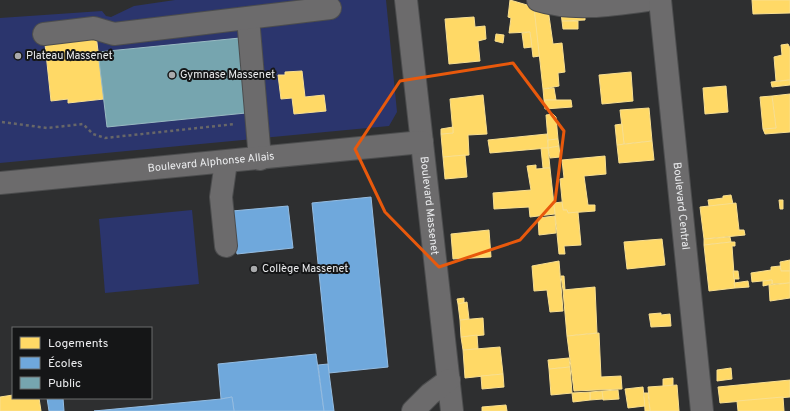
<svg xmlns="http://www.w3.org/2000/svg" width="790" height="411" font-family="Overpass,sans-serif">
<rect width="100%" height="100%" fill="#2e2f30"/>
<g fill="#2b356d">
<polygon points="175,0 386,0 397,112 389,126 0,163 0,18 102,11 106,16 111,17 134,6"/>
<polygon points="192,210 199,284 105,293 99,219"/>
</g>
<g fill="#ffd966" stroke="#f9df8f">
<polygon points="510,0 534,7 540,56 533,57 530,32 509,33 511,18 508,17"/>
<polygon points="752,0 790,0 790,13 753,14"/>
<polygon points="534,7 548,9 553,44 562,43 565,72 558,73 559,86 543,89"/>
<polygon points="561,12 585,12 585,20 562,21"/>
<polygon points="474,17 475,27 485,26 486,39 478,41 480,61 449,64 445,19"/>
<polygon points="562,21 578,21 578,29 563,29"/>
<polygon points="530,32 532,47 524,48 522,33"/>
<polygon points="496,34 504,35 503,43 495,41"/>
<polygon points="96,35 104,99 68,103 68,99 51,101 45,44"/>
<polygon points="788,44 790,48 790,80 776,81 774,57 782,55 781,45"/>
<polygon points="302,71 305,97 324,95 326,111 294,114 292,98 281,99 278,75 285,75 285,72"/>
<polygon points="631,72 633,101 602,104 599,75"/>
<polygon points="790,80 790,85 772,87 771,82"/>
<polygon points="726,86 728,112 705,114 703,88"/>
<polygon points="554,88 556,100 544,100 543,89"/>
<polygon points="790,94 790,132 765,134 763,129 776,128 772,96"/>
<polygon points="483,95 487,134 468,135 469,155 443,157 441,134 453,133 450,99"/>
<polygon points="772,96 776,128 763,129 760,97"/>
<polygon points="544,100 571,100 572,107 545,109"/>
<polygon points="649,108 652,141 624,144 620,110"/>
<polygon points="553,114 556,117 558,139 548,140 546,115"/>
<polygon points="622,124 624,144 617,145 615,125"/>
<polygon points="453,127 453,133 441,134 441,129"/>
<polygon points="547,134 548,148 490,153 488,140"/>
<polygon points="558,139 559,146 548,148 548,140"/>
<polygon points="652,141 654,160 619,163 617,145"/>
<polygon points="559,146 560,157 550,158 548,148"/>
<polygon points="541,148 548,148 550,168 543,168"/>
<polygon points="465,155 467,177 445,179 443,157"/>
<polygon points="605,156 606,174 584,176 588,205 595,205 595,211 568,213 567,210 563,210 560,179 564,178 562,160"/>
<polygon points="536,165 536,169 550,168 555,214 530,217 529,207 494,209 493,193 531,190 527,166"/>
<polygon points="731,195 733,204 709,206 708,200 723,198 723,196"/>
<polygon points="779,200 783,200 783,209 780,209"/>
<polygon points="562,202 563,210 567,210 568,213 578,212 581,245 564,246 565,254 559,254 554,203"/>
<polygon points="736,203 739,230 744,230 745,235 704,239 700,207"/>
<polygon points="555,216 556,233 539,235 538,218"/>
<polygon points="489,230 491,257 453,259 451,234"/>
<polygon points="730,237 731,242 704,245 704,239"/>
<polygon points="662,239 665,265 627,269 624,242"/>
<polygon points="731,242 735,242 735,246 732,246 735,288 709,291 704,245"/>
<polygon points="790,260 790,271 781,271 780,262"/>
<polygon points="559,261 563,311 550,312 547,290 534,291 532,266"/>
<polygon points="780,266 781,271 790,271 790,283 772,284 772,280 752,282 751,273 771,270 771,267"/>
<polygon points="733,271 738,271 739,279 734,279"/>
<polygon points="561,276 564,276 565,290 563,290"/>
<polygon points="772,280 772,284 763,286 763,281"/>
<polygon points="748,281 749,287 735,288 734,283"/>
<polygon points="790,283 790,298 770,301 769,285"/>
<polygon points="595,287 597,333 567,336 563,290"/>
<polygon points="464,298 464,303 458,304 457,299"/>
<polygon points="467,302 469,319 460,320 458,304"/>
<polygon points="661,313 661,315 670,314 671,326 651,327 649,314"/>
<polygon points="483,318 484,335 461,337 460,320"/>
<polygon points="599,333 601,377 621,376 622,389 574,391 567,336"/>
<polygon points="477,335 478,349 463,350 461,337"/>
<polygon points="500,347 503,374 465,378 463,350"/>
<polygon points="569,358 570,367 549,369 548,360"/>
<polygon points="570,367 572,393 551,395 549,369"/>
<polygon points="731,368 732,379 717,381 717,370"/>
<polygon points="503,374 504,387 482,389 481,376"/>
<polygon points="673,378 673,385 663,386 663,379"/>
<polygon points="790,380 790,397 720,403 718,387"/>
<polygon points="677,385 679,411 650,411 648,387"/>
<polygon points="643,387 645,406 628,408 625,389"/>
<polygon points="618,390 619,399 603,400 602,391"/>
<polygon points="602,391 603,399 590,400 590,392"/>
<polygon points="590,392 590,400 573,402 572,393"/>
<polygon points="644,393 648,393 650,411 645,411"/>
<polygon points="13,395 13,398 39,398 41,411 0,411 0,397"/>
<polygon points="783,397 784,411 738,411 737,401"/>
<polygon points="506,405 507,411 482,411 482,407"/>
</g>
<g fill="#6fa8dc" stroke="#94bce1">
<polygon points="371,197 388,367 329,373 312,203"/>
<polygon points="288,206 293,248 237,254 232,211"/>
<polygon points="316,354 324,411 234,411 232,397 221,399 218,364"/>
<polygon points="328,364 329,373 334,411 324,411 318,365"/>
<polygon points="232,397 234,411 94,411 221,399"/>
<polygon points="47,398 63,398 64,411 49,411"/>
</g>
<polygon fill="#76a5af" stroke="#99bac2" points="240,38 246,113 107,127 98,52"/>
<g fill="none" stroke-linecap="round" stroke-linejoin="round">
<g stroke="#4c4d4e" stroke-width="24">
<g id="minor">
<path id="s1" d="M 406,0 L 452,411"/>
<path d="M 538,0 C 572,11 612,5 647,0"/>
<path id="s2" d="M 660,0 L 702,411"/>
<polyline points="248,18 260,159"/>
<polyline points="44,34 94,28 114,34 330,8"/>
<path id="s3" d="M 0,183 L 422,142"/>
<polyline points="226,246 221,197 226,162"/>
<polyline points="413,411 430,394 449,380"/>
</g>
</g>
<polyline stroke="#686768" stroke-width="2.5" stroke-dasharray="3 3" stroke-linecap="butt" points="2,122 47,128 83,124 93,134 105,138 235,124"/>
<use href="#minor" stroke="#6c6b6c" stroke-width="22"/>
</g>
<path fill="none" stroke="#e8590c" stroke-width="3" stroke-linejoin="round" d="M 513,63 L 564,131 L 555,201 L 520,240 L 439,267 L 385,212 L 355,149 L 400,81 Z"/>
<g fill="#a9aaac" stroke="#151617" stroke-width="1.5">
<circle cx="18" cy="56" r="4"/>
<circle cx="172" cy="75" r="4"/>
<circle cx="254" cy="269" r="4"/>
</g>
<g text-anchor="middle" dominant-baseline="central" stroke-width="4" stroke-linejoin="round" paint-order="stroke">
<g font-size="11" fill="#ebecee" stroke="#151617" text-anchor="start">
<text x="26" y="56">Plateau Massenet</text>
<text x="180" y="75">Gymnase Massenet</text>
<text x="262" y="269">Collège Massenet</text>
</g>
<g font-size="11" fill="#ebecee" stroke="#151617">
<text stroke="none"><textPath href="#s3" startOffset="212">Boulevard Alphonse Allais</textPath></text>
<text stroke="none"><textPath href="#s1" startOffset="207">Boulevard Massenet</textPath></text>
<text stroke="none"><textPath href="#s2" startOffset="207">Boulevard Central</textPath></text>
</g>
</g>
<rect x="12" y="327" width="140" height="72" fill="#151617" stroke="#6b6c6d"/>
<rect x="20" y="337" width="20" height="12" fill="#ffd966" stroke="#6b6c6d"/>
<text x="48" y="347" font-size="12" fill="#ebecee">Logements</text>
<rect x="20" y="357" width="20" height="12" fill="#6fa8dc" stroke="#6b6c6d"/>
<text x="48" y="367" font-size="12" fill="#ebecee">Écoles</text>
<rect x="20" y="377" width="20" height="12" fill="#76a5af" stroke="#6b6c6d"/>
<text x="48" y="387" font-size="12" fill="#ebecee">Public</text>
</svg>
